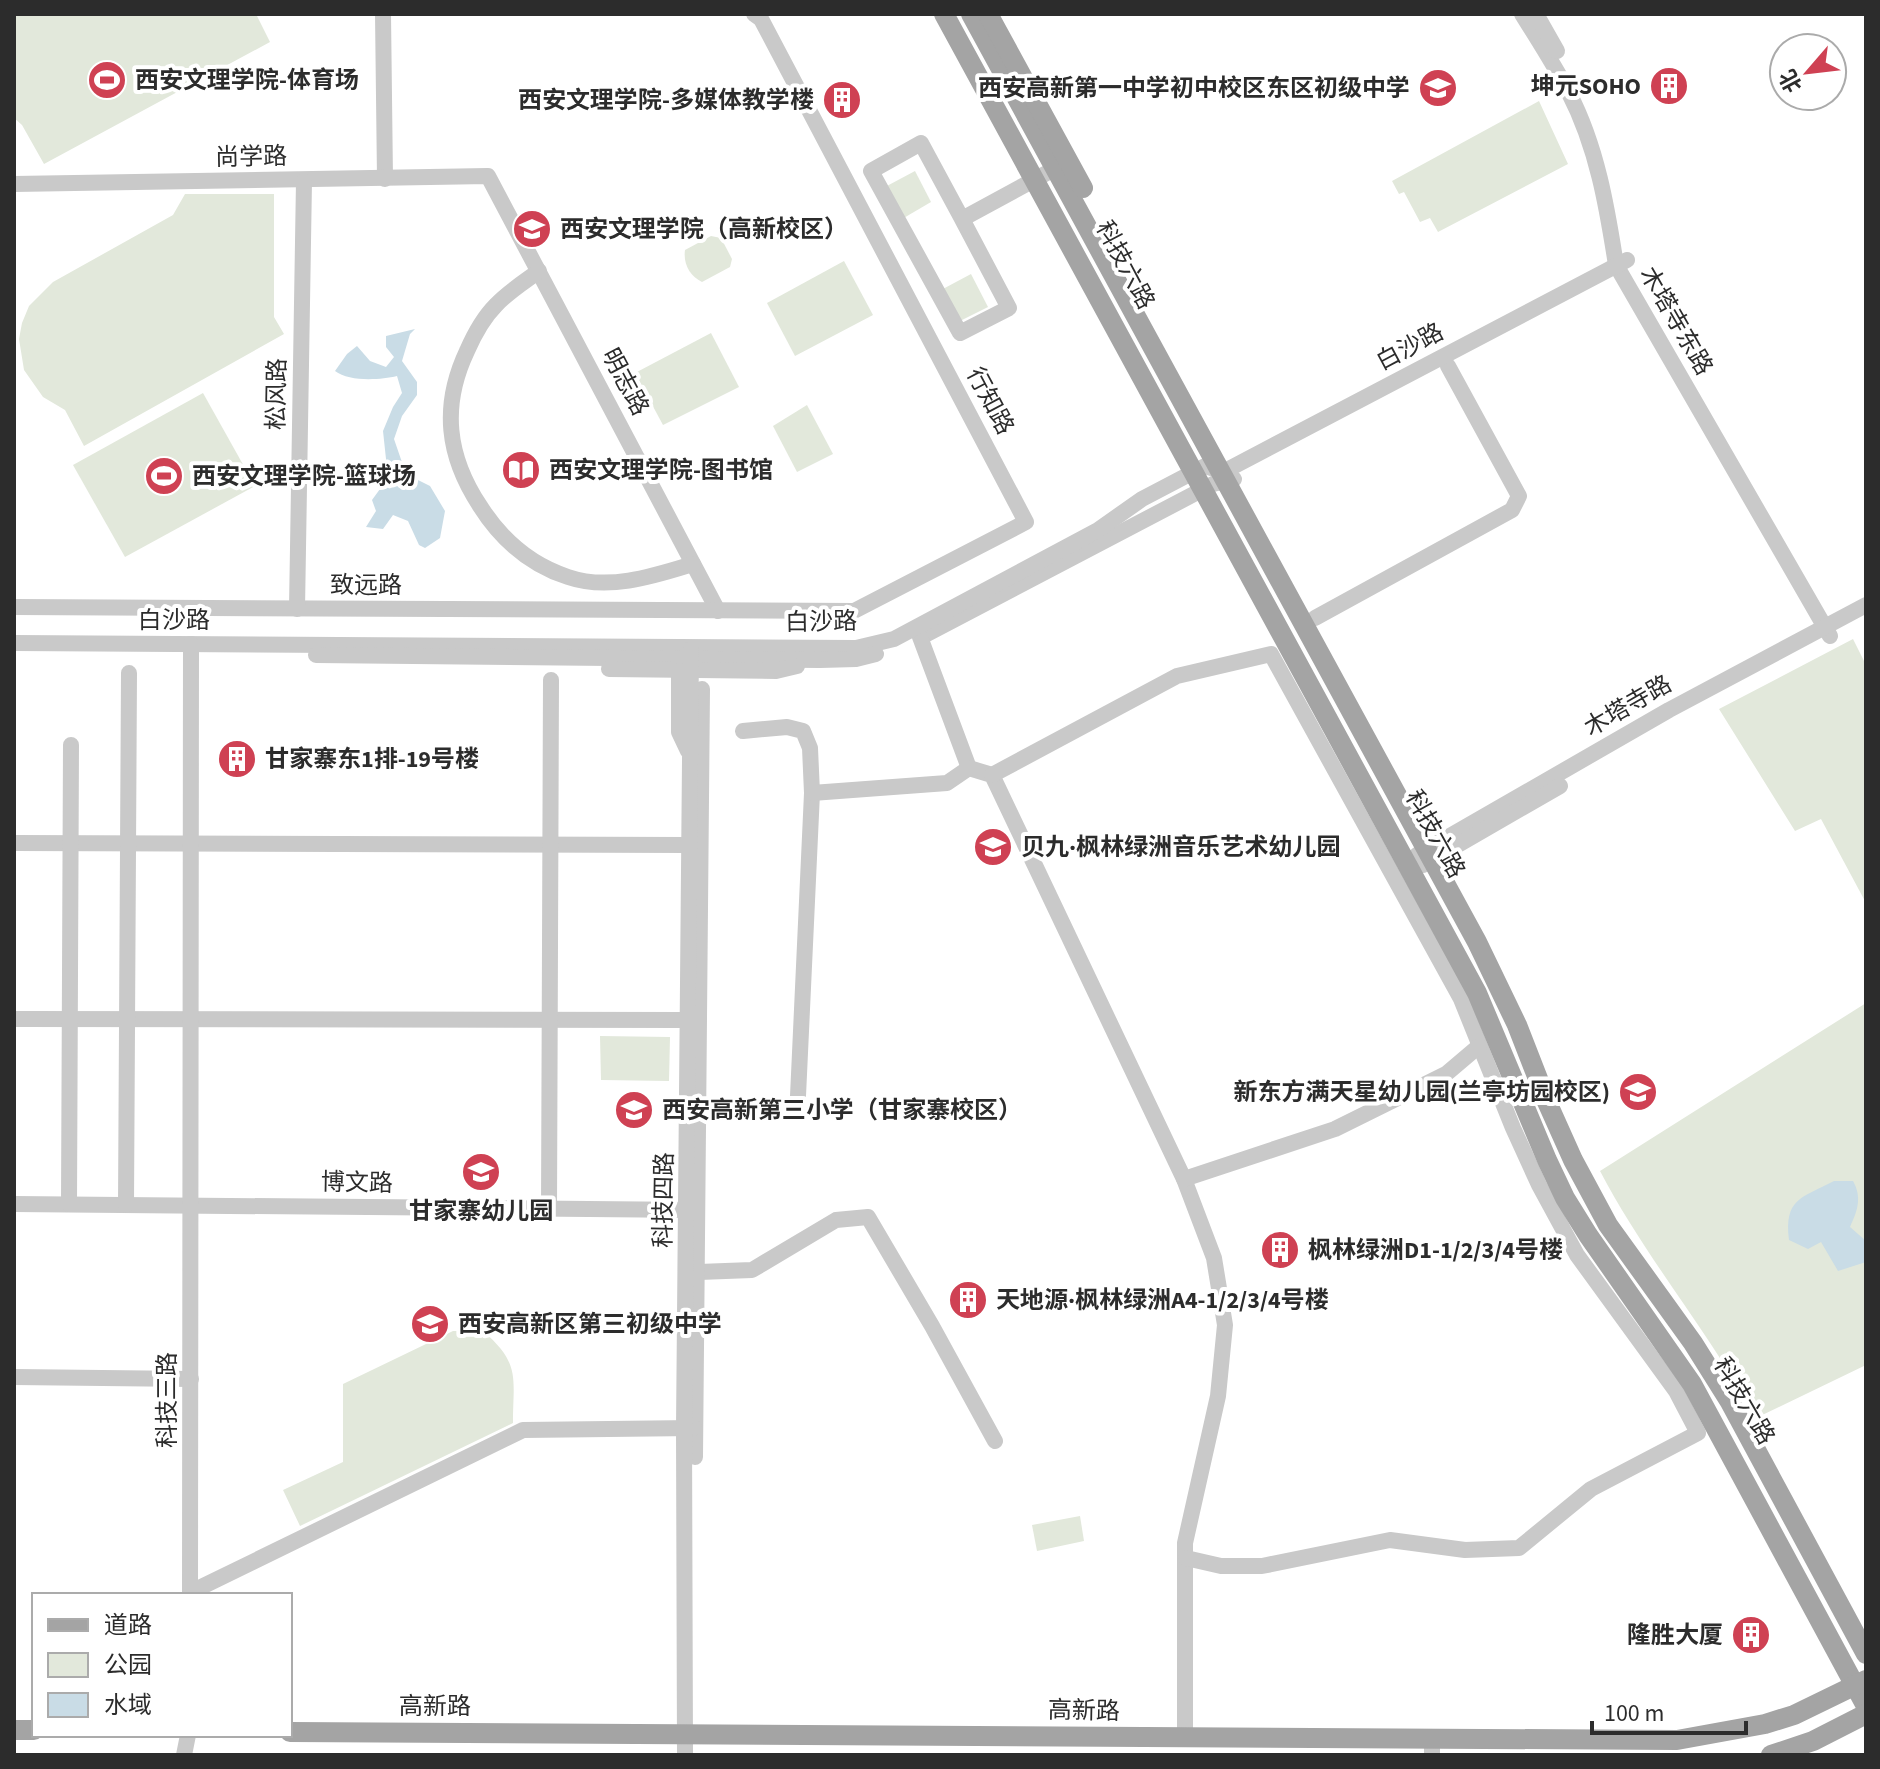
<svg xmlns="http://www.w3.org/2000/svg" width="1880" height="1769" font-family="'Source Sans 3','Noto Sans SC',sans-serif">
<rect width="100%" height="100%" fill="#fff"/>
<g fill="#e2e8db">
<polygon points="20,14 256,14 270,42 44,164 22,125 14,118 14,17"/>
<polygon points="1539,101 1568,164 1438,232 1430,218 1420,222 1404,192 1399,194 1392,181"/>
<polygon points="915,171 931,202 902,219 885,187"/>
<polygon points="185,194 274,194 274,317 284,334 84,446 65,410 43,397 24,370 19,339 22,323 29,306 53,282 173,215"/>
<path d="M 711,236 L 721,238 L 732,259 L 730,267 L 702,282 C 690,276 683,264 685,250 Z"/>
<polygon points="844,261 873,315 795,356 767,303"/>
<polygon points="971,274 988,307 958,322 941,290"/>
<polygon points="711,333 739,387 663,425 635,373"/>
<polygon points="203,393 255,486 125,557 73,465"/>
<polygon points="807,405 833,454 797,472 773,426"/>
<polygon points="1853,639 1866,665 1866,903 1821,819 1795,831 1719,709"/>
<path d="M 1866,1003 L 1866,1365 L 1756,1418 C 1709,1332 1645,1257 1600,1171 Z"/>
<polygon points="600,1036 670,1037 669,1081 601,1080"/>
<path d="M 453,1331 L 483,1331 C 521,1364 513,1377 513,1423 L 300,1526 L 283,1490 L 343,1462 L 343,1384 Z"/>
<polygon points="1080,1516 1084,1541 1037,1551 1032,1525"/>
</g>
<g fill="#c9dce6">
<path d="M 415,329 L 410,334 L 402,361 L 417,382 L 417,395 L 402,416 L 394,439 L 406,474 L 430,486 L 445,511 L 440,538 L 425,548 L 419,545 L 408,521 L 393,515 L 383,529 L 366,527 L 376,511 L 372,500 L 380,489 L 386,459 L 383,431 L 393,407 L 402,393 L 397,376 C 380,380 349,382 335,371 L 347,354 L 357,346 L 370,361 L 386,367 L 394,357 L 386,347 L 386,336 Z"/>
<path d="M 1834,1181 L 1853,1181 C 1862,1197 1858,1210 1850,1227 L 1866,1241 L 1866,1262 L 1838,1271 L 1821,1242 L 1808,1249 L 1789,1240 C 1784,1199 1801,1198 1834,1181 Z"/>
</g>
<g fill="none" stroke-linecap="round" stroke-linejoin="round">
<g stroke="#c9c9c9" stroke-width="16">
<polyline points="383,14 385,179"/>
<path d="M 1522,14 C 1538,40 1555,66 1569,93 C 1597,147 1607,207 1616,265 L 1830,636"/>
<polyline points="1536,14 1557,51"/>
<polyline points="14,184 488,176 718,611"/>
<polyline points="962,219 1009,308 960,333 871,171 921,143 962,219 1056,168"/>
<path d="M 539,271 C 524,282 508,292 496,305 C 483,318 474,335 467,351 C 441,406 447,456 480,506 C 501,539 531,565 568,577 C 609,591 654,576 693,564"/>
<polyline points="14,607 854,611 1026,522 761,19 754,14"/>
<polyline points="297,609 304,181"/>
<polyline points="1315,618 1512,510 1519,496 1448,366"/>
<polyline points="927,634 1213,484 1234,479"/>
<polyline points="920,637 969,768 992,775 1184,1179 1214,1258 1225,1325 1218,1396 1185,1543 1185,1738"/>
<polyline points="14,643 856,648 894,639 1098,530 1142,499 1205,466 1223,472 1627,260"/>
<polyline points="316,655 820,660 856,659 876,654"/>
<polyline points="609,669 776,671 797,666"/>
<polyline points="679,671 679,732 688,751"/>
<polyline points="743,731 787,727 803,731 810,748 812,793 798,1096"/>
<polyline points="992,775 1177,676 1271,654 1461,999 1513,1128 1539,1185 1577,1255 1676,1391 1698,1433 1591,1489 1519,1548 1465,1550 1390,1540 1262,1566 1221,1566 1186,1558"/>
<polyline points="812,793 947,783 969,768"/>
<polyline points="14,843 690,845"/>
<polyline points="1417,855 1669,710 1866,605"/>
<polyline points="1423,865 1560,786"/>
<polyline points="14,1019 689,1020"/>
<polyline points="1184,1179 1335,1129 1446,1074 1479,1046"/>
<polyline points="14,1204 696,1210"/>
<polyline points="69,1204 71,745"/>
<polyline points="126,1205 129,673"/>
<polyline points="549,1209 551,680"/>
<polyline points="699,1272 752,1270 836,1220 868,1217 932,1326 995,1441"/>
<polyline points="14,1377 191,1379"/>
<polyline points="695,1457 702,689"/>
<polyline points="191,1592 523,1430 694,1428"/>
<polyline points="190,1595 191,644"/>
<polyline points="1432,1739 1432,1755"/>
<polyline points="184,1755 188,1735"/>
<polyline points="685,1755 684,1428 691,649"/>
</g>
<g stroke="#a4a4a4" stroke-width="20">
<polyline points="944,14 1477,993 1547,1160 1565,1198 1588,1235 1692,1384 1866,1706"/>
<polyline points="971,14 1477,942 1517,1025 1547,1102 1573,1160 1608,1225 1693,1343 1730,1402 1866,1654"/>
<polyline points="988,14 1083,188"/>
<polyline points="14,1730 34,1730"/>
<polyline points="290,1732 1677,1740 1765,1724 1794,1715 1866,1680"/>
<polyline points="1771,1755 1813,1741 1866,1714"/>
</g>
</g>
<defs>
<g id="stadium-disc" transform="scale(2)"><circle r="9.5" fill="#cf4153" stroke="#fff"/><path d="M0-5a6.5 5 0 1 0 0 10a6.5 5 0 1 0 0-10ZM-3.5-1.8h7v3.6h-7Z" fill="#fff"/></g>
<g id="building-disc" transform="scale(2)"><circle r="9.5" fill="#cf4153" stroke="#fff"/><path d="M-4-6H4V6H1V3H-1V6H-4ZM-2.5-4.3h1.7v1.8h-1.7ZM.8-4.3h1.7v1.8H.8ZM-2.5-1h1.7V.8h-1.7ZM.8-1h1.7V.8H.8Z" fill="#fff"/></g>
<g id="school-disc" transform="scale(2)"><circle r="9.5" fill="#cf4153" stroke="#fff"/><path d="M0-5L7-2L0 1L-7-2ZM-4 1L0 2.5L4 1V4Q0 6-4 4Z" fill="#fff"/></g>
<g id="university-disc" transform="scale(2)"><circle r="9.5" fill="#cf4153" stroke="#fff"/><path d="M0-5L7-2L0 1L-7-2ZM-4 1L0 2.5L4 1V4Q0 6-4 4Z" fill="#fff"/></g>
<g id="library-disc" transform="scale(2)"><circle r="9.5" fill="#cf4153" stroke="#fff"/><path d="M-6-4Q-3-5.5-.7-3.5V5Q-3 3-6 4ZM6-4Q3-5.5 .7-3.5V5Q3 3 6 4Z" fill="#fff"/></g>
</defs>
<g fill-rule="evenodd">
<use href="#stadium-disc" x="107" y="80"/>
<use href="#building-disc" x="1669" y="86"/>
<use href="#school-disc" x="1438" y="88"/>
<use href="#building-disc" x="842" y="100"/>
<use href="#university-disc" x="532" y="229"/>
<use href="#library-disc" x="521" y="470"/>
<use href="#stadium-disc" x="164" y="476"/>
<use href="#building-disc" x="237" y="759"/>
<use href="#school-disc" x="993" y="847"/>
<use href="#school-disc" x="1638" y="1092"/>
<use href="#school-disc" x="634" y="1110"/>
<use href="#school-disc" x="481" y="1172"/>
<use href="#building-disc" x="1280" y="1250"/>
<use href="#building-disc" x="968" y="1300"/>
<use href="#school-disc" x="430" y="1324"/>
<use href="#building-disc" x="1751" y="1635"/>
</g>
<g text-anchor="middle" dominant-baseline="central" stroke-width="8" stroke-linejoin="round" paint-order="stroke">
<g font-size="24" font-weight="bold" fill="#2c2c2c" stroke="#fff" text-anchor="start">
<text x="135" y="80">西安文理学院-体育场</text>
<text x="1641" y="86" text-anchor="end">坤元SOHO</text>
<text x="1410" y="88" text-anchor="end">西安高新第一中学初中校区东区初级中学</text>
<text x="814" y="100" text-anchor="end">西安文理学院-多媒体教学楼</text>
<text x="560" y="229">西安文理学院（高新校区）</text>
<text x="549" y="470">西安文理学院-图书馆</text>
<text x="192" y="476">西安文理学院-篮球场</text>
<text x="265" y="759">甘家寨东1排-19号楼</text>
<text x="1021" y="847">贝九·枫林绿洲音乐艺术幼儿园</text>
<text x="1610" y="1092" text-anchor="end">新东方满天星幼儿园(兰亭坊园校区)</text>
<text x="662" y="1110">西安高新第三小学（甘家寨校区）</text>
<text x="481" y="1211" text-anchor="middle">甘家寨幼儿园</text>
<text x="1308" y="1250">枫林绿洲D1-1/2/3/4号楼</text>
<text x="996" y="1300">天地源·枫林绿洲A4-1/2/3/4号楼</text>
<text x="458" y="1324">西安高新区第三初级中学</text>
<text x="1723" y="1635" text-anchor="end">隆胜大厦</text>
</g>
<g font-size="24" fill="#2c2c2c" stroke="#fff">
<text transform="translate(251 157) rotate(-1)">尚学路</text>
<text transform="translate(1125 265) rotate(62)">科技六路</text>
<text transform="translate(1676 321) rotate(60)">木塔寺东路</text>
<text transform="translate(1410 347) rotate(-28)">白沙路</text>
<text transform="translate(625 382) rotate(62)">明志路</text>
<text transform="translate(277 394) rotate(-89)">松风路</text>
<text transform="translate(990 401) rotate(62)">行知路</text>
<text x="366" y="585">致远路</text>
<text x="174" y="620">白沙路</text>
<text transform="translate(821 622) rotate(-1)">白沙路</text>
<text transform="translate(1628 706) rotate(-30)">木塔寺路</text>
<text transform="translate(1435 834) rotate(61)">科技六路</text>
<text transform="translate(357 1183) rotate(1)">博文路</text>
<text transform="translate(664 1200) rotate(-89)">科技四路</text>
<text transform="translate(167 1400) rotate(-90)">科技三路</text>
<text transform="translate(1744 1401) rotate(60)">科技六路</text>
<text x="435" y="1706">高新路</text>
<text transform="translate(1084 1711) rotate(1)">高新路</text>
</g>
</g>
<rect width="1880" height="1769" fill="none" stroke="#2c2c2c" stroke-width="32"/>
<rect x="32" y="1593" width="260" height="144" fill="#ffffff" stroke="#ababab" stroke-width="2"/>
<rect x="48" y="1619" width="40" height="12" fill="#a4a4a4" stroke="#ababab" stroke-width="2"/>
<text x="104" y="1633" font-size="24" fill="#2c2c2c">道路</text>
<rect x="48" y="1653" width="40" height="24" fill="#e2e8db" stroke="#ababab" stroke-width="2"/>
<text x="104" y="1673" font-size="24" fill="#2c2c2c">公园</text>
<rect x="48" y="1693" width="40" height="24" fill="#c9dce6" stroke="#ababab" stroke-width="2"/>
<text x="104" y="1713" font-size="24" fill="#2c2c2c">水域</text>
<g transform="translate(1808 72) rotate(242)"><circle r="38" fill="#ffffff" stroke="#ababab" stroke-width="2"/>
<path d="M0-6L14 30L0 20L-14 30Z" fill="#cf4153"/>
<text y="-12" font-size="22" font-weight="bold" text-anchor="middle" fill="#2c2c2c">北</text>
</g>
<path d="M1592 1721v12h154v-12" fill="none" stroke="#2c2c2c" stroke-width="4"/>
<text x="1604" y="1721" font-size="24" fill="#2c2c2c" stroke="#ffffff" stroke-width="6" paint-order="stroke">100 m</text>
</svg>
